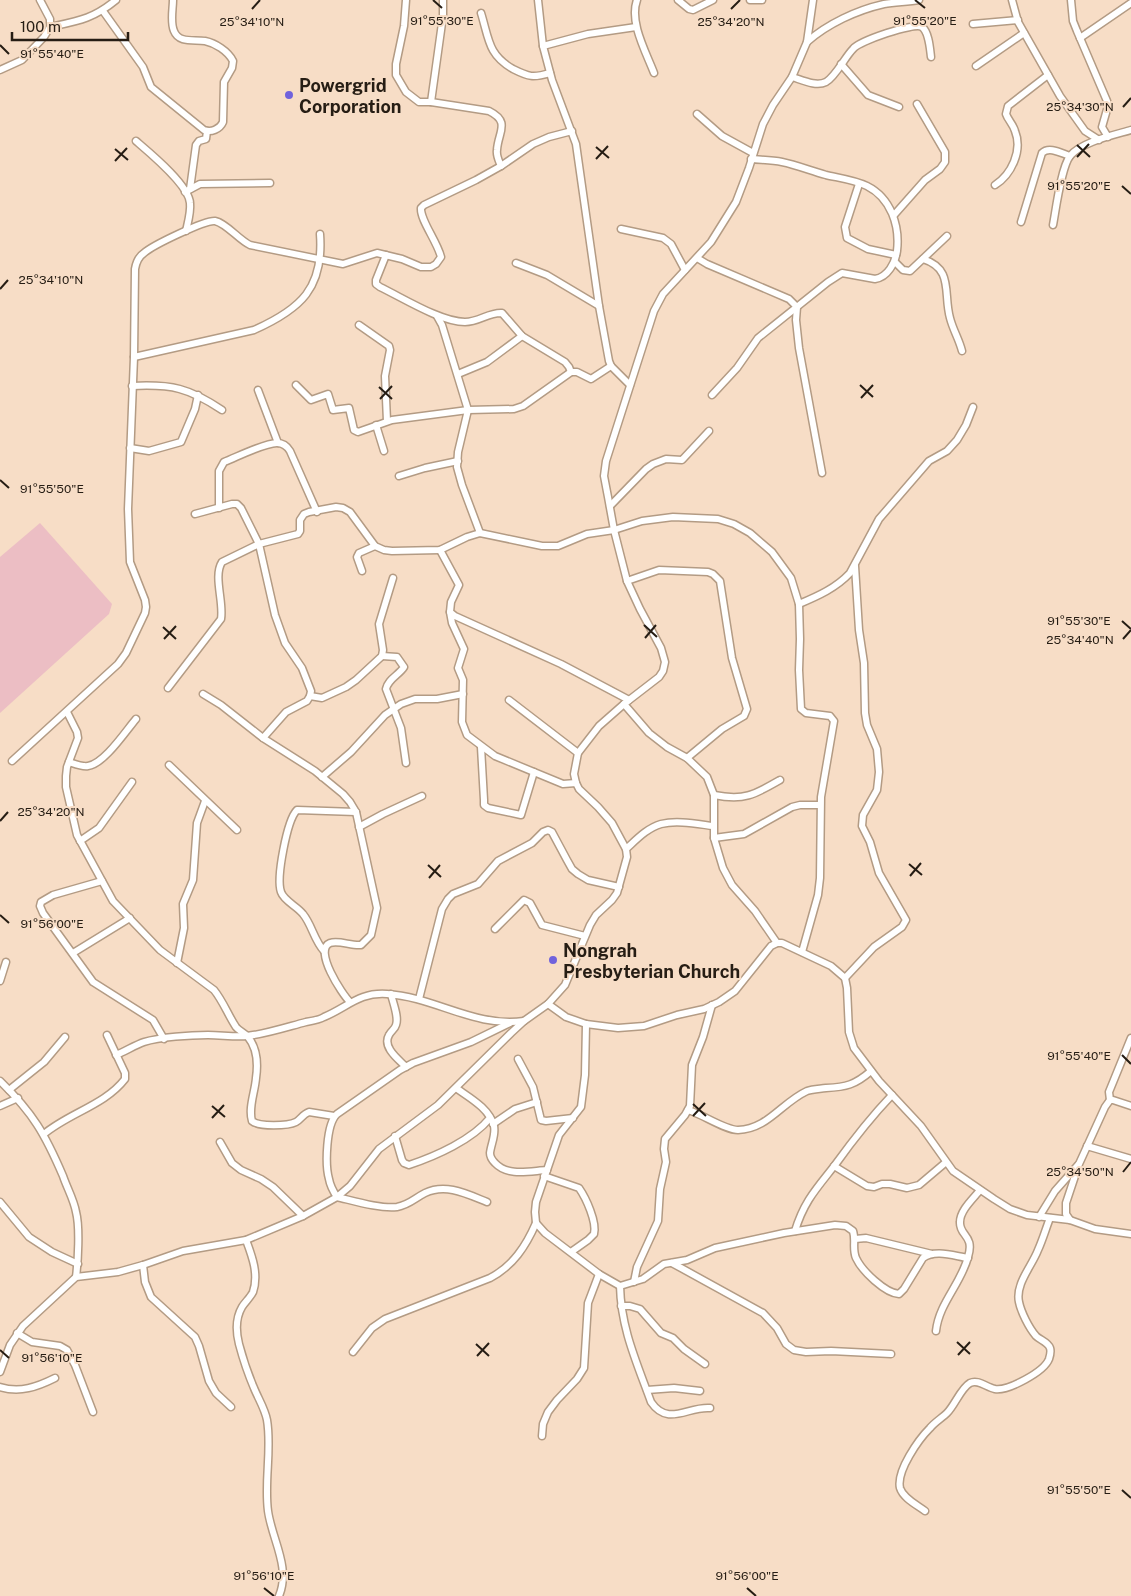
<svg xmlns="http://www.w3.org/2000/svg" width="1131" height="1596" font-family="'Public Sans',sans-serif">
<rect width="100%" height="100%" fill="#f7ddc6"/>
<polygon fill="#ecbec4" points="40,523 112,604 109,614 0,713 0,557"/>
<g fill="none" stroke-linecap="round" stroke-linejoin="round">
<g stroke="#b39b84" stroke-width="9">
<g id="minor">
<path d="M 406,0 L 404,26 L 396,64 L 396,75 L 406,92 L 419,102 L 431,102 L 489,111 C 511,122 498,132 497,150 C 496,156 499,161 501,166"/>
<polyline points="538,0 543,46 552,80 576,144 599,306 609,361 611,366 630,385"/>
<path d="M 637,0 C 629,22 646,52 654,73"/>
<polyline points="678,0 689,9 693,10 713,0"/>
<polyline points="750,0 762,0"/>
<polyline points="1012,0 1018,22 1060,96 1085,131 1099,140"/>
<polyline points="1071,0 1073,21 1077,31 1107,101 1108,106 1102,127 1108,137"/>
<path d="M 103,11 L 143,67 L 151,87 L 204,130 C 211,133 220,129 223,122 L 224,82 L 232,68 L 233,61 C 228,51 215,43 205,41 C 195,39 179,44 174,31 C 170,22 173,9 173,0"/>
<path d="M 481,13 C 489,39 488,55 513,69 C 529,77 533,78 550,73"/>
<polyline points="973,24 1018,20"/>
<path d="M 50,27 C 78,21 93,19 116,0"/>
<polyline points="1080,38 1131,3"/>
<path d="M 807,42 C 827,24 857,10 884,4 C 896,2 908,2 919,0"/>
<polyline points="543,46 588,34 636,27"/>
<polyline points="841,64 868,95 899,107"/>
<polyline points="976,66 1024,33"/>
<polyline points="0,70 22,60 44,37 50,27 50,19 40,0"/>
<path d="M 792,77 C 802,80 816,87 826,82 C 836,76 845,57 853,49 C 859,41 914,22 922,27 C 929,32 930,49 931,57"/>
<polyline points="431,102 443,16 443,0"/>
<polyline points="697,114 722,136 753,153"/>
<path d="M 136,141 C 150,153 189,185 190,203 C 191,212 188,222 186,231"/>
<polyline points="859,184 845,227 847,238 868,249 896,255"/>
<path d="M 995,185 C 1011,175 1023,151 1015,131 C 1013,124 1008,120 1006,114 L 1008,106 L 1048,75"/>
<polyline points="190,189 196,145 199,141 206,139 207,131"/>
<polyline points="185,192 200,184 270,183"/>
<polyline points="894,215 925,180 940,169 945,162 945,152 917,104"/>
<path d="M 1021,222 L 1042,153 C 1049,146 1061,153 1070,156"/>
<path d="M 1053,225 C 1056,209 1061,168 1070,156 C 1081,142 1114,135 1131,130"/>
<polyline points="621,229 663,238 671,244 685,270"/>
<path d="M 386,255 L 376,280 L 376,284 L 380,287 C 403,298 441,322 465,322 C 479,322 489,312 502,313 L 522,336 L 565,362 L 569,367 L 571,372"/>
<polyline points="697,258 707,264 789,299 797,307 796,320 799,348 822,473"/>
<path d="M 923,259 C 954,269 943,293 950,318 C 953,330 959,339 962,351"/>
<polyline points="895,262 903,270 910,271 947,236"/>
<polyline points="516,263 547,275 599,306"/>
<polyline points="437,316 442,325 468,410 458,452 457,467 462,485 480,533"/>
<polyline points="359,325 389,346 390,350 385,376 387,421"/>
<path d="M 134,357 L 254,330 C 301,309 324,288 320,234"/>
<polyline points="458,374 487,362 522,336"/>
<polyline points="296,385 311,400 328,394 333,410 349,408 354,430 358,432 392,420 468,410 514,409 523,406 571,372 577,372 591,379 611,366"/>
<path d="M 132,386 C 172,384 189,388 222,410"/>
<polyline points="258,390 278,443"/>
<path d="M 712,395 L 737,368 L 758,338 L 828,282 L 842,273 L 875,279 C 888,277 895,263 897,251 C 900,226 891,198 867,186 C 855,180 839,178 826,175 C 811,171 797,165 782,162 C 772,160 761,160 751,159"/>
<polyline points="376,425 384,451"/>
<polyline points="130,448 149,451 181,442 195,409 198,395"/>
<polyline points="399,476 425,468 458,461"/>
<polyline points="610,506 646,469 653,464 666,459 682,460 709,431"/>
<path d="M 219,508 L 219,471 L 224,462 C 237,457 264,443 277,443 C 283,443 287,446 290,451 L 317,512"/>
<polyline points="195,514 232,504 237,504 241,508 259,544 275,615 285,643 302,668 311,691 310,696 307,701 286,712 263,738"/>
<polyline points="440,550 459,585 451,602 450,612 455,616 561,664 629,700"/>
<polyline points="362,571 357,557 359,553 375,546"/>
<polyline points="627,581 659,570 708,572 713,574 720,581 732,658 747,709 744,716 722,729 687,758"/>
<path d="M 799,604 C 818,596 836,588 850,573 L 879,519 L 929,461 L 947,451 L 957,440 L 966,425 L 973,407"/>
<polyline points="450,612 452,623 464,649 458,668 463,680 462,722 467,735 495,756 563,784 576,783"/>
<path d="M 382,656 L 397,657 L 404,667 C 399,675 388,679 386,689 L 401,728 L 406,763"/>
<path d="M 168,688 L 221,619 C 224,602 213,576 222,562 L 259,544 L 298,534 L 300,531 L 300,520 L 304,514 L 309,512 L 336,507 L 343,508 L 350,512 L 375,546 L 384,550 L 392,551 L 440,550 L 467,537 L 480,533 L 542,546 L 558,546 L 587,534 L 614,530 L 642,521 L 673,517 L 718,519 L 734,524 L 750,533 L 772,552 L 791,578 L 799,604 L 800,639 L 799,670 L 801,709 L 806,713 L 830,716 L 834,721 L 821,797 L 820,878 L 818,895 L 802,952"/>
<path d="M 203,694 L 221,705 L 263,738 L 315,771 L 343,794 L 350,802 L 356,812 L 377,908 L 371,935 L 361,945 C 351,946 339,940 330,943 C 313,950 342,994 350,1002"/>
<polyline points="310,696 322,698 346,687 356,680 382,656 383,650 379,624 393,578"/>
<polyline points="509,700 578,753"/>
<polyline points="624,704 649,733 667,747 687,758 707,777 714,795 714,838 723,868 732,885 755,911 777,943"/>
<path d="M 67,712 L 77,732 L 78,738 L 67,767 L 66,776 L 66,787 L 77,835 L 113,901 L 160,950 L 214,990 C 223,1001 228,1015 236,1027 C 239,1031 245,1033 248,1037 C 258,1049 258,1064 256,1078 C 255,1092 248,1108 252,1121 C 259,1127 288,1126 296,1122 C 301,1119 303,1114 309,1112 L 334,1116"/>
<polyline points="481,747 484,800 484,805 488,808 521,815 534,772"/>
<path d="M 12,761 L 118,664 L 126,653 L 145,613 L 146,607 L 145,600 L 130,562 L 128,509 L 134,357 L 135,269 C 136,263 138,257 144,253 C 153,245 205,220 215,221 C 226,223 239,240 250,245 L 343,264 L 377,253 L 402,259 L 421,267 L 431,267 L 436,264 L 441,257 C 437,241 420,220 421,208 L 424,205 L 476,180 L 501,166 L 533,144 L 549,137 L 572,131"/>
<path d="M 69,762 C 75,764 82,767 88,766 C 104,764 125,732 136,719"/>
<polyline points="169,765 237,830"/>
<polyline points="322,777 351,752 385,715 401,704 415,699 437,699 463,694"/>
<path d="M 714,795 C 744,801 754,795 780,780"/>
<polyline points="359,827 383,814 422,796"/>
<polyline points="714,838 744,834 792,807 800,805 820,805"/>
<polyline points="80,841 99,828 132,782"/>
<path d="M 626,849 C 636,840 647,828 661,824 C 677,820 697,824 713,826"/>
<polyline points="102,881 53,895 41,902 40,906 43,913 93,982 153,1020 164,1039"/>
<polyline points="495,929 524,900 530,903 542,925 585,936"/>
<path d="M 324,951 C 314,940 312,925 303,914 C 297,906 284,901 281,892 C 276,878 287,820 297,810 L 356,812"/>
<polyline points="73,953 130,918"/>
<polyline points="177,963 184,928 183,904 193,880 197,823 205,801"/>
<polyline points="845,978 874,947 902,927 906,920 879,873 870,842 862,826 863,815 877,790 879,772 877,749 867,725 865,713 864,663 859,630 855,566"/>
<polyline points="0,981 6,962"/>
<path d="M 391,994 C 393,1003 399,1017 396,1025 C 395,1029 391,1031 389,1035 C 382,1047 398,1059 406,1067"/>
<polyline points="419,999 442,909 448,899 453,894 478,884 498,861 532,843 543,832 548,830 552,832 567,860 572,869 578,874 588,880 619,887"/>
<polyline points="548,1004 566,1017 586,1024 618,1028 644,1026 677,1015 704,1009 719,1002 735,991 771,946 777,943 782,943 831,966 845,978 847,988 849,1032 854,1048 879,1081 921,1126 953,1171 994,1199 1010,1209 1027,1215 1070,1220 1095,1229 1131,1234"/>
<path d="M 586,1024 L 585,1075 L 581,1107 L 559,1135 L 536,1202 L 535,1212 L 536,1223 L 545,1233 L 599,1274 L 620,1286 L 643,1279 L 664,1264 L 687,1260 L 715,1248 L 784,1233 L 835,1225 L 846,1226 L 853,1231 C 856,1240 852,1249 856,1258 C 862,1271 885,1293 899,1294 L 904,1289 L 923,1258 C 935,1249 954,1256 968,1258"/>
<path d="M 116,1055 C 126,1051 135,1045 144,1042 C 160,1037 191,1035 208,1035 C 221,1035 234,1037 247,1036 C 266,1034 287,1027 306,1022 C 312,1021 319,1020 324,1017 C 348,1007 359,992 387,994 C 435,997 475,1028 524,1021"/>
<polyline points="518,1059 533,1087 541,1120 546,1121 573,1118"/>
<path d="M 0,1081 C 33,1113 45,1134 63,1176 C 67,1188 74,1200 76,1212 C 80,1227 78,1261 76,1277"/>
<path d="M 456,1088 C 470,1098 489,1108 494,1126 C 496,1135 491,1144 490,1153 C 490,1157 492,1160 495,1163 C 508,1177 530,1171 547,1170"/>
<polyline points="9,1090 44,1062 65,1037"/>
<polyline points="1110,1100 1109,1092 1131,1038"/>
<polyline points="0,1106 18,1098"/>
<path d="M 688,1110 C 702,1114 725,1130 738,1130 C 768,1129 781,1103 807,1091 C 813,1089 819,1089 826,1088 C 846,1087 855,1085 871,1071"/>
<polyline points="493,1124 515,1109 537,1102"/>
<path d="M 44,1134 C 69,1113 105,1105 125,1079 L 125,1073 L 107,1035"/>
<path d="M 395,1136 L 402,1160 L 404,1163 L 409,1165 C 436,1156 472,1140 490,1118"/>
<polyline points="220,1142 232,1163 241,1170 261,1179 273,1187 303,1216"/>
<polyline points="1087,1146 1131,1159"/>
<polyline points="834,1166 867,1186 874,1187 882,1184 890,1184 907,1188 919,1185 945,1163"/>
<path d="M 544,1176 L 579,1188 C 586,1198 597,1222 594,1234 L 588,1240 L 571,1252"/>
<polyline points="0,1202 29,1237 52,1252 78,1264"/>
<path d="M 487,1202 C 467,1194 446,1183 425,1193 C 415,1198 409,1205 397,1207 C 380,1209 354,1201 337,1197 C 333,1191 330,1185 329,1179 C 325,1165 326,1124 337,1114 L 400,1070 L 413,1063 L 471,1042 L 510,1023"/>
<polyline points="1039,1217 1055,1191 1078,1165"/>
<polyline points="1070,1220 1066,1214 1066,1203 1079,1164 1105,1107 1110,1100 1113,1100 1131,1106"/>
<path d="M 795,1231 C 804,1201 817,1188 835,1165 C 853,1140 871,1117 892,1095"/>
<polyline points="855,1239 866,1238 932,1254"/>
<path d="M 246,1240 C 252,1256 259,1274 253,1292 C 250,1298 245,1302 242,1307 C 235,1319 236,1332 239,1344 C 243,1359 248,1374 254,1388 C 258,1398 265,1409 267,1420 C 272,1449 264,1481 268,1511 C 272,1540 291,1567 279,1596"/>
<polyline points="672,1263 763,1313 777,1328 786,1344 794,1350 806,1352 831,1351 891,1354"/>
<polyline points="143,1265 145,1282 151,1297 195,1337 199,1346 209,1381 216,1393 231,1407"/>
<polyline points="634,1282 637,1267 658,1221 660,1189 666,1162 664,1149 665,1139 685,1115 690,1106 692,1065 703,1037 712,1005"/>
<path d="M 620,1286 C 621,1329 637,1363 651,1402 C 668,1427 688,1406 710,1408"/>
<polyline points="621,1306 630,1306 640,1309 661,1333 673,1338 684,1349 705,1364"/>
<path d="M 936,1331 C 939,1303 961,1284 968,1257 C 975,1235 959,1236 960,1222 C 960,1210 974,1198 980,1190"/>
<polyline points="17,1333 32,1342 60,1346 67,1350 75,1365 93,1412"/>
<path d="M 353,1352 L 372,1328 L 385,1319 L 490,1278 C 513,1266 526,1246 536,1223"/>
<polyline points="0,1372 10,1345 23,1326 76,1277 118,1272 143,1265 183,1251 246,1240 303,1216 337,1197 350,1186 379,1149 438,1105 511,1033 524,1021 548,1004 565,985 590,925 596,915 612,900 617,893 627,857 626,849 612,823 598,807 579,789 576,783 574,774 578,753 599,726 624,704 659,677 663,671 665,662 661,648 640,609 627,581 614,530 608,497 604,476 606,461 654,311 663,294 711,242 736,202 749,168 763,124 773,105 792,77 807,42 813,0"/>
<path d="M 0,1387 C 20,1393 37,1387 55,1378"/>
<polyline points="647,1390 674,1388 700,1391"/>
<polyline points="542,1436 543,1424 548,1412 557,1400 577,1379 584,1368 588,1303 599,1274"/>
<path d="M 925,1511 C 917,1505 903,1498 900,1488 C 896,1471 919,1439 930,1428 C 935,1422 942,1418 947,1413 C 955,1405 961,1388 970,1383 C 978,1379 986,1387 995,1389 C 1008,1391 1044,1372 1049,1359 C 1050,1356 1051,1351 1050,1348 C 1048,1342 1040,1340 1036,1336 C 1029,1328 1021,1312 1019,1302 C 1015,1284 1032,1266 1038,1250 C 1043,1239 1046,1228 1050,1218"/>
</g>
</g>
<use href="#minor" stroke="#fff" stroke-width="6"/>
</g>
<path fill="none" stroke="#261d14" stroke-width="2" d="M 433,0 L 442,8M 915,0 L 925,8M 252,9 L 260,0M 731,9 L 740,0M 0,45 L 9,54M 1123,107 L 1131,98M 1077,145 L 1090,157M 596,147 L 609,158M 115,149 L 128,160M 1077,157 L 1089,144M 596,159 L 608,146M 115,161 L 127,148M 1122,186 L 1131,194M 0,289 L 8,280M 860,385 L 873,397M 379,387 L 392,399M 861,398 L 873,385M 380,399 L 392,386M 0,480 L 9,488M 1122,621 L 1131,629M 644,625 L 657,637M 163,627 L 176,639M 645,638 L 656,625M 164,639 L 176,626M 1123,639 L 1131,630M 0,821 L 8,812M 909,864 L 922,875M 428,865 L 441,877M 910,876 L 921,863M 429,878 L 440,865M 0,915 L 9,923M 1122,1055 L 1131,1064M 693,1104 L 706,1116M 212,1106 L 225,1117M 693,1116 L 705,1103M 212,1118 L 224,1105M 1123,1172 L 1131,1162M 957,1342 L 970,1354M 476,1344 L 489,1356M 0,1350 L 9,1358M 958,1355 L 970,1342M 477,1356 L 489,1343M 1122,1490 L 1131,1498M 264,1588 L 274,1596M 747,1588 L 756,1596"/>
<g fill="#7062dc" stroke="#f7ddc6" stroke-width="2">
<circle cx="289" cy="95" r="5"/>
<circle cx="553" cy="960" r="5"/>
</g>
<g text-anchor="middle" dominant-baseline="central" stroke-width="4" stroke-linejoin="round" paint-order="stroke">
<g font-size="18" font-weight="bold" fill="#261d14" stroke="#f7ddc6" text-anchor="start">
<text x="299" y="85">Powergrid<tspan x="299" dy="21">Corporation</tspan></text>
<text x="563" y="950">Nongrah<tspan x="563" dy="21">Presbyterian Church</tspan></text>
</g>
</g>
<g font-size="12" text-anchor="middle" fill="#261d14" stroke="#f7ddc6" stroke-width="4" stroke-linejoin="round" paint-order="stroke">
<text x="442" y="25">91°55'30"E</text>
<text x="925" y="25">91°55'20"E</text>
<text x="252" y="26">25°34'10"N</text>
<text x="731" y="26">25°34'20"N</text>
<text x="52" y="58">91°55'40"E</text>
<text x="1080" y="111">25°34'30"N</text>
<text x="1079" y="190">91°55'20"E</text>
<text x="51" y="284">25°34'10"N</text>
<text x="52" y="493">91°55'50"E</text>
<text x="1079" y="625">91°55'30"E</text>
<text x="1080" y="644">25°34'40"N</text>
<text x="51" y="816">25°34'20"N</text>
<text x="52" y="928">91°56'00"E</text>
<text x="1079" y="1060">91°55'40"E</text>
<text x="1080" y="1176">25°34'50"N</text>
<text x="52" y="1362">91°56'10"E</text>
<text x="1079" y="1494">91°55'50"E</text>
<text x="264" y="1580">91°56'10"E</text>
<text x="747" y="1580">91°56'00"E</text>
</g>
<path d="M12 32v8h116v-8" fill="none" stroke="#261d14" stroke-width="2.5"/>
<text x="20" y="32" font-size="15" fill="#261d14" stroke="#f7ddc6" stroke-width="4" paint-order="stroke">100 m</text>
</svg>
